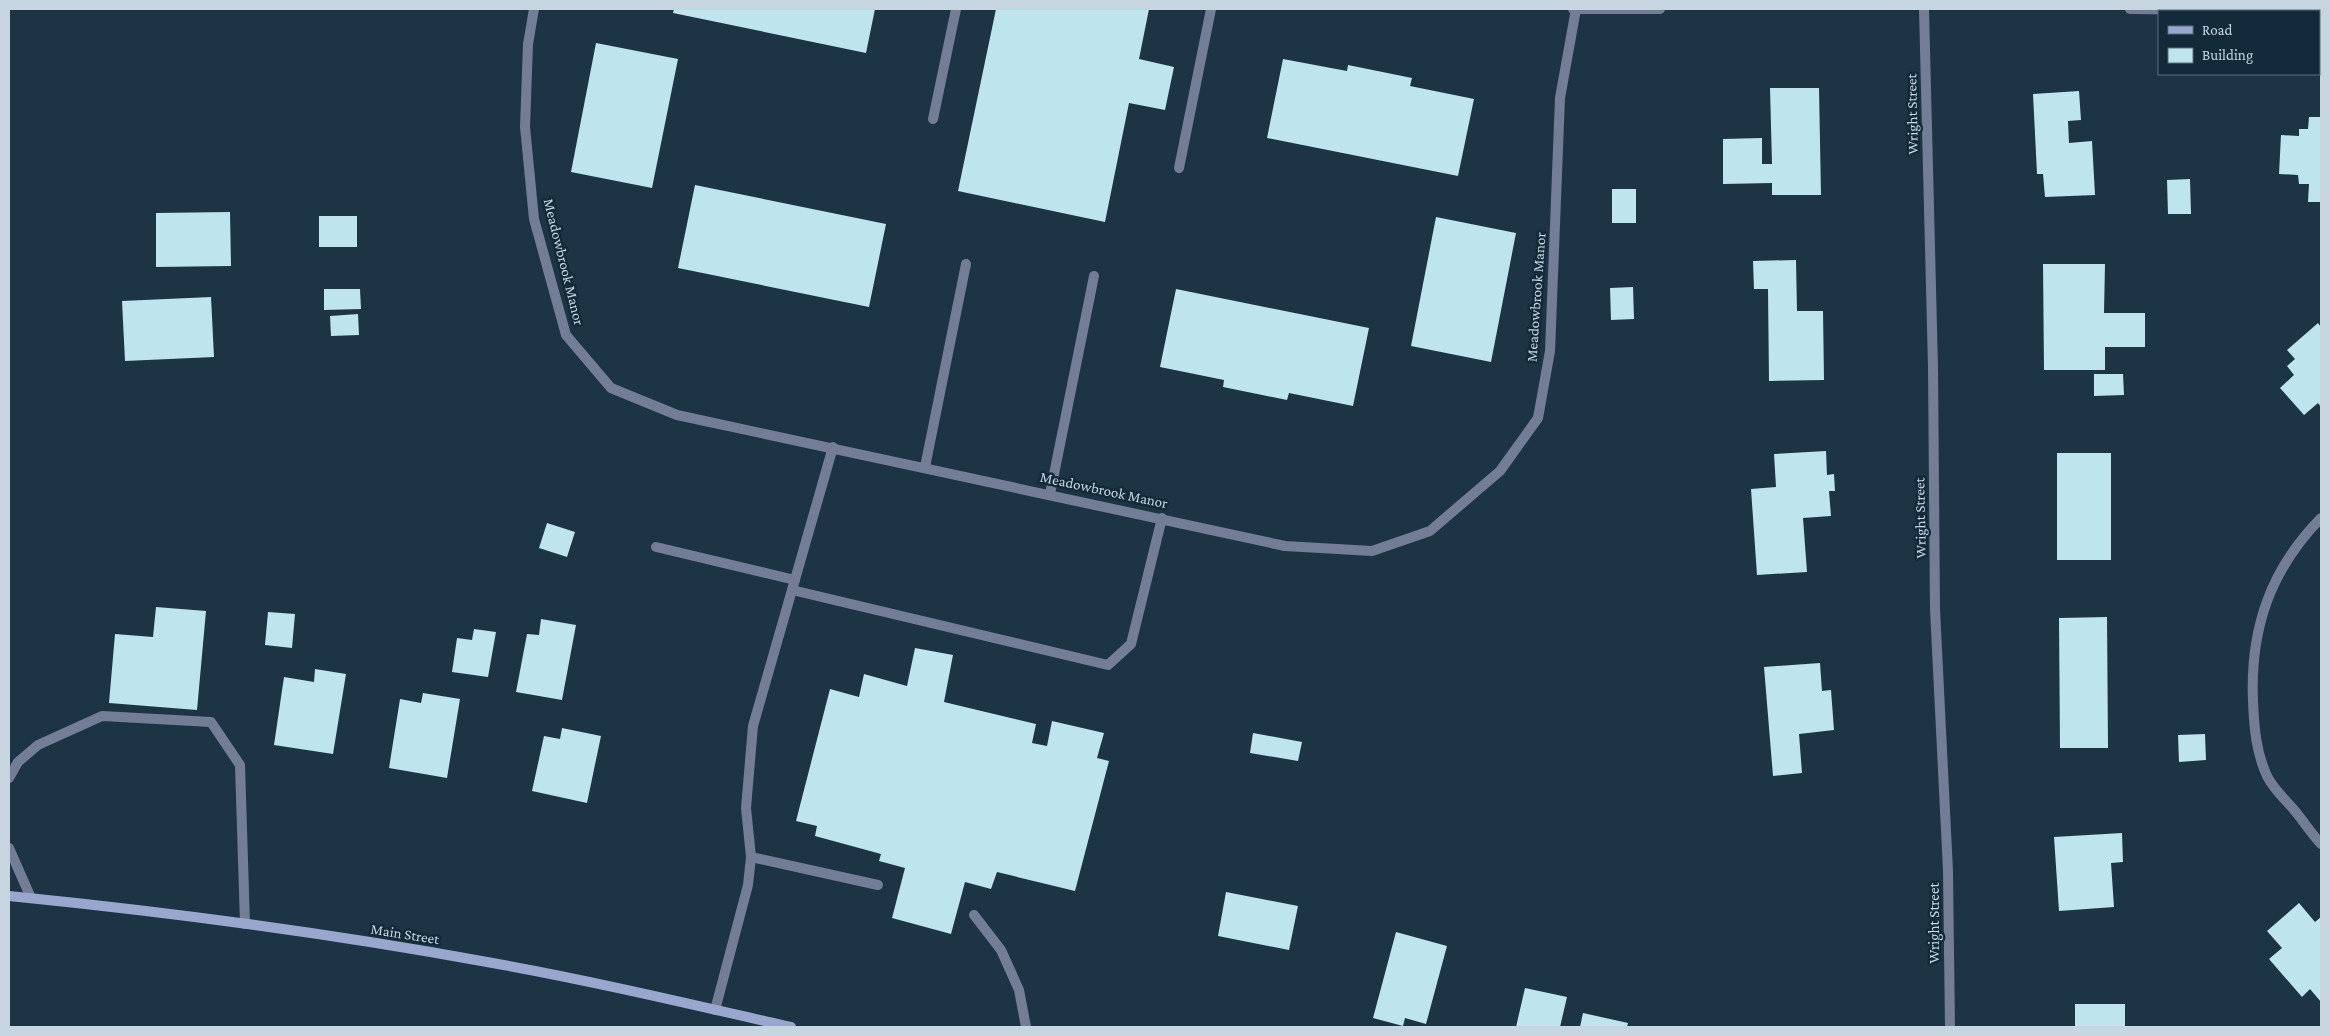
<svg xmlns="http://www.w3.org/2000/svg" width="2330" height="1036" font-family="'Crimson Pro',serif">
<rect width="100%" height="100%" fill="#1d3445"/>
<g fill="#bee4ee">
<polygon points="674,9 875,9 866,53 673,13"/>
<polygon points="996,9 1149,9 1139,59 1174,67 1165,110 1129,103 1105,222 958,191"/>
<polygon points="596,43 678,59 652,188 571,172"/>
<polygon points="1283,59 1347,71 1348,65 1412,78 1410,86 1474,99 1458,176 1267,138"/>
<polygon points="1770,88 1819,88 1821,195 1772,195 1772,183 1723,184 1723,139 1762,138 1762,164 1772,164"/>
<polygon points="2079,91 2081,120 2068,121 2069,143 2092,141 2095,195 2045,197 2043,174 2037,174 2033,94"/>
<polygon points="2309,117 2321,117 2321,202 2308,202 2309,184 2299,184 2298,175 2279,174 2281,135 2299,136 2299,129 2308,129"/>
<polygon points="2190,179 2191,214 2168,214 2167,180"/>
<polygon points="695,185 886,224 869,307 678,268"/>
<rect x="1612" y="189" width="24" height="34"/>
<polygon points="230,212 231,266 156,267 156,213"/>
<rect x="319" y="216" width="38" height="31"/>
<polygon points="1436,217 1516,233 1491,362 1411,346"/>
<polygon points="1796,260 1797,311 1823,311 1824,380 1769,381 1768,289 1754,289 1753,261"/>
<polygon points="2043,264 2105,264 2104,313 2145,313 2145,347 2105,347 2105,370 2044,370"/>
<polygon points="1633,287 1634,319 1611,320 1610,288"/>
<polygon points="324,289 360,289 361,309 324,310"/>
<polygon points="1176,289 1369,328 1353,406 1289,393 1287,400 1223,387 1224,380 1160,367"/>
<polygon points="211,297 214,357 125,361 122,301"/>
<polygon points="358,314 359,335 331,336 330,316"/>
<polygon points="2318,323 2321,327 2321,407 2318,403 2304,415 2280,388 2294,375 2287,366 2295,359 2287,350"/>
<polygon points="2094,374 2123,374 2124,395 2094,396"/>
<polygon points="1826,451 1827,475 1834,474 1835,491 1829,491 1831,516 1803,518 1807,572 1757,575 1751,489 1776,487 1774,454"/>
<rect x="2057" y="453" width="54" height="107"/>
<polygon points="547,523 575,532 567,557 539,548"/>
<polygon points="156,607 206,611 197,710 109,703 115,634 153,637"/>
<polygon points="268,612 295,614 292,648 265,645"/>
<polygon points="2107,617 2108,748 2060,748 2059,618"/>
<polygon points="541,619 576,625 562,700 516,692 527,634 539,635"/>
<polygon points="474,629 496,632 488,677 452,672 457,638 472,640"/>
<polygon points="915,648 953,655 944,702 1036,724 1032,743 1047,746 1052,721 1104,733 1097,758 1109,761 1075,891 997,872 991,889 965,882 951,934 892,918 905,868 879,861 881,854 815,836 817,826 796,821 830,689 859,697 864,674 907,686"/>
<polygon points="1820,663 1822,691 1831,690 1834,730 1799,734 1802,773 1773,776 1764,667"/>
<polygon points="315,669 346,674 333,754 274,745 284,677 314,682"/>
<polygon points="423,693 460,699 447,778 389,768 400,699 421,703"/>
<polygon points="562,728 601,736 587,803 532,791 544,736 560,739"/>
<polygon points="1253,733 1302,742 1298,761 1250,753"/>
<polygon points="2205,734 2206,760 2179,762 2178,735"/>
<polygon points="2122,833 2123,862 2111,863 2114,907 2059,911 2054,837"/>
<polygon points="1226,892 1298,906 1289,950 1218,936"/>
<polygon points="2299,903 2315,922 2321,917 2321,1002 2310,989 2302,997 2269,959 2282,948 2267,931"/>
<polygon points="1396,932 1447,946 1426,1024 1405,1018 1403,1026 1373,1018"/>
<polygon points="1525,988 1567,997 1560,1027 1516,1027"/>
<rect x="2075" y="1004" width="50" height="23"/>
<polygon points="1583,1013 1628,1023 1627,1027 1580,1027"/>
</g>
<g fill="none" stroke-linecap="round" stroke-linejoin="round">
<g stroke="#747d96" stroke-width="10">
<polyline points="534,9 528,44 525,127 534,219 566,335 611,388 677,415 1285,546 1372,551 1430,531 1500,471 1538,418 1550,351 1560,98 1576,9"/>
<polyline points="1573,9 1660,9"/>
<polyline points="933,119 956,9"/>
<polyline points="1179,168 1211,9"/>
<polyline points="925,467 966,264"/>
<polyline points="1050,494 1094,276"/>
<polyline points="656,547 795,580"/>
<polyline points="792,590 1108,665 1131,644 1162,518"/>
<polyline points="9,778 18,762 38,745 102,716 211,722 240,765 245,924"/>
<polyline points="751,857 878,885"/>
<polyline points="974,915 1001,950 1019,990 1026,1027"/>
<polyline points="715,1010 748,885 751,857 746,808 753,726 833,447"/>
</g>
<g stroke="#747d96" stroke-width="10">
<polyline points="1924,9 1933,367 1935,609 1948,871 1950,1027"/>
<polyline points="2130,9 2321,11"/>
<path d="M 2321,518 C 2270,570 2250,629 2253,701 C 2254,727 2256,752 2267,776 C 2274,790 2285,799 2295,811 C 2304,822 2312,834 2321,844"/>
</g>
<polyline stroke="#747d96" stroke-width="10" points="9,848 31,898"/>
<path stroke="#99a7cf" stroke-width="10" d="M 9,896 C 169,912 329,933 487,962 C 589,980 690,1004 791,1027"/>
</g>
<g text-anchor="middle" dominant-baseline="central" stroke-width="5" stroke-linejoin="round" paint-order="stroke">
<g font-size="15" fill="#c7d5e0" stroke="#132a3a">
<text transform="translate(1912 114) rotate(-91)">Wright Street</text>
<text transform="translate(564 262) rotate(76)">Meadowbrook Manor</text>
<text transform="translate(1536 297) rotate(-86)">Meadowbrook Manor</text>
<text transform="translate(1104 490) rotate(12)">Meadowbrook Manor</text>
<text transform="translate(1920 518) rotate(-91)">Wright Street</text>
<text transform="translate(1934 923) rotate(-90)">Wright Street</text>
<text transform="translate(405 934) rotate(9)">Main Street</text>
</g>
</g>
<rect width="2330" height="1036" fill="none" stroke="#c7d5e0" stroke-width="20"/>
<rect x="2158" y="10" width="162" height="65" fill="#132a3a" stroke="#5b6e7c"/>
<rect x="2168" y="26" width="25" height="8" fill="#99a7cf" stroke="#5b6e7c"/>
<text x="2202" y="35" font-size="15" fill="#c7d5e0">Road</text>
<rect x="2168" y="48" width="25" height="15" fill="#bee4ee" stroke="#5b6e7c"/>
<text x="2202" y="60" font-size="15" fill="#c7d5e0">Building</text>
</svg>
